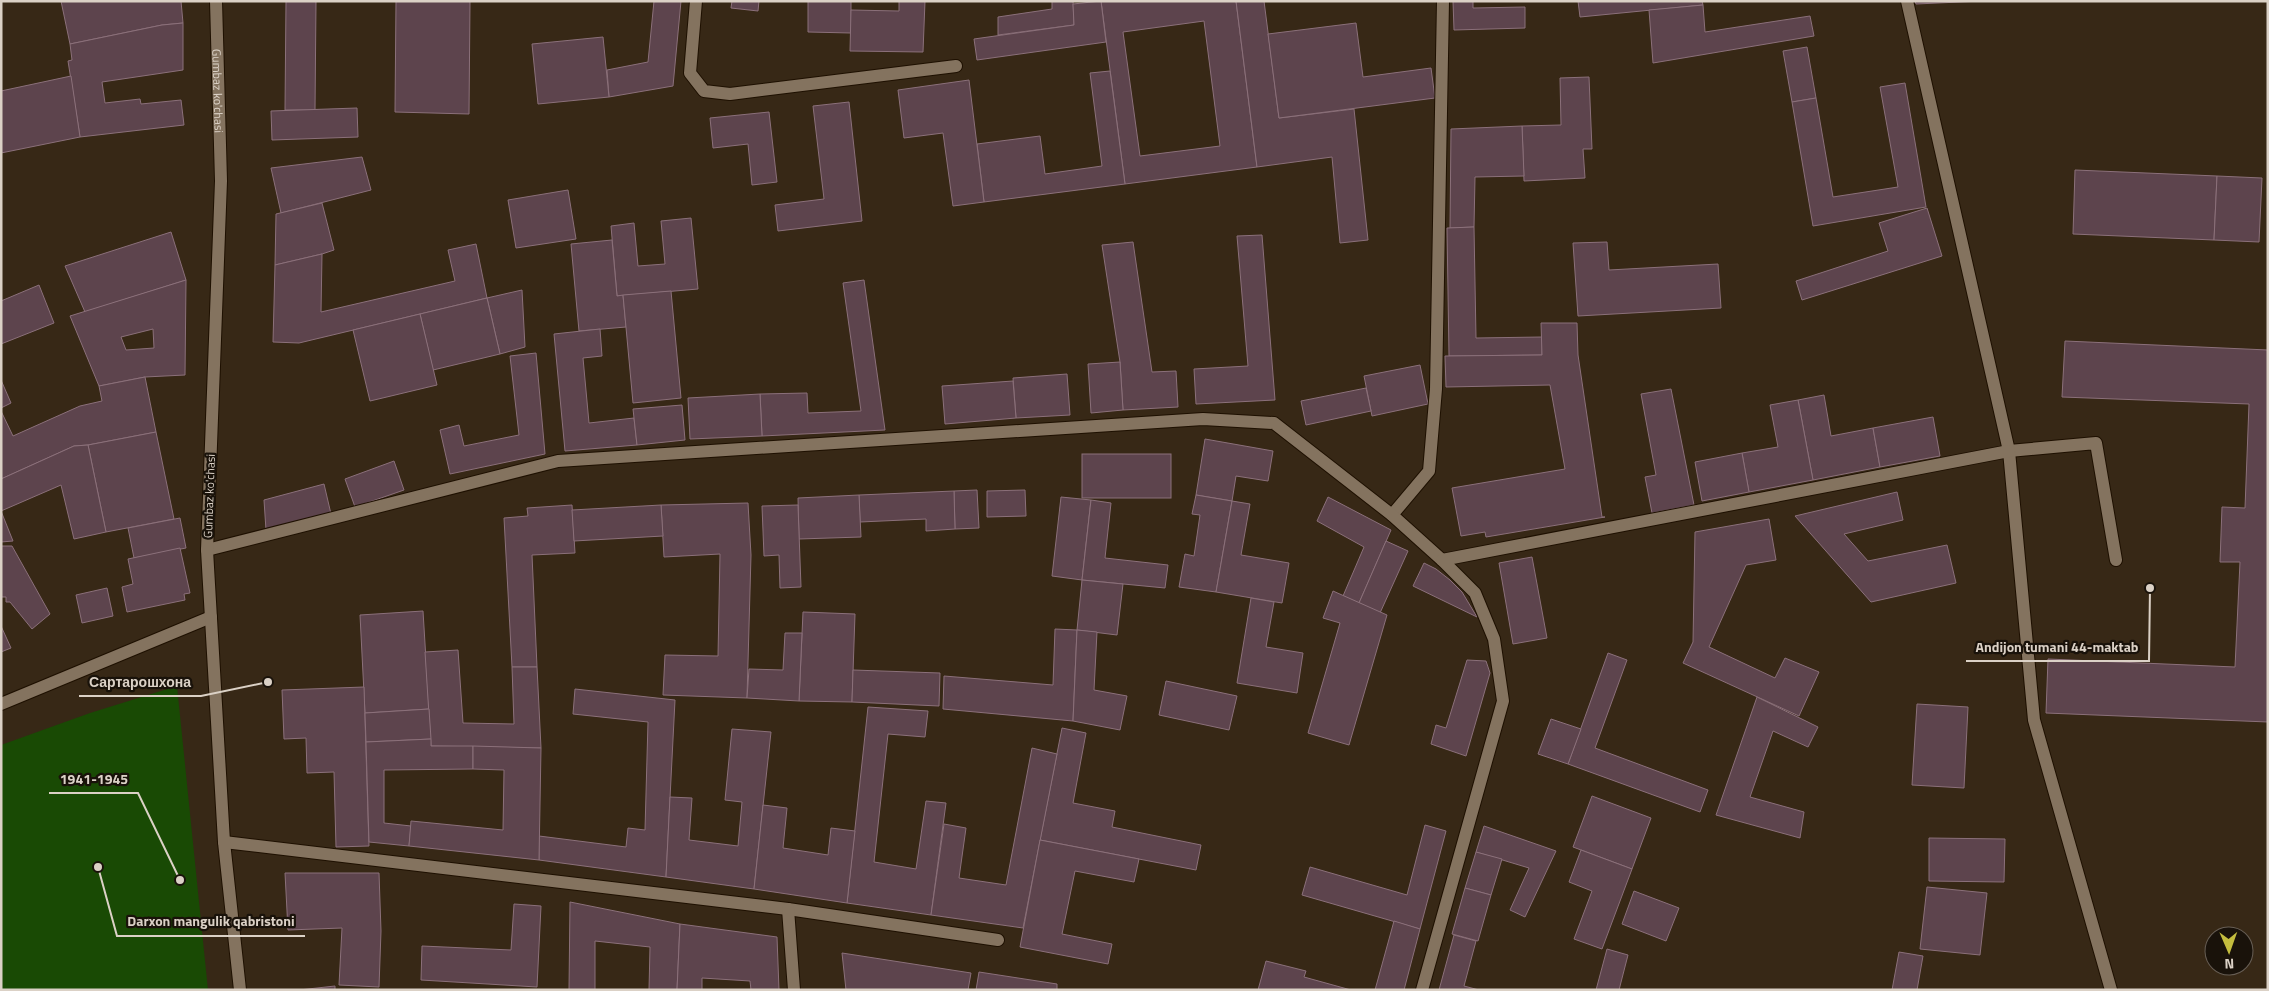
<svg xmlns="http://www.w3.org/2000/svg" width="2269" height="991" font-family="'Titillium Web',sans-serif">
<rect width="100%" height="100%" fill="#372816"/>
<polygon fill="#194a04" points="177,686 208,990 1,990 1,745 90,713"/>
<g fill="#5d444d" stroke="#8b707a" fill-rule="evenodd">
<polygon points="61,1 181,1 183,23 162,25 70,44"/>
<polygon points="286,1 316,1 315,110 285,110"/>
<polygon points="396,1 470,1 469,114 395,112"/>
<polygon points="654,1 681,1 673,86 609,97 607,70 648,62"/>
<polygon points="732,1 759,1 758,11 731,8"/>
<polygon points="808,1 851,1 851,33 808,32"/>
<polygon points="899,1 925,1 923,52 850,51 851,10 899,11"/>
<polygon points="1052,1 1073,1 1074,25 998,35 998,17 1052,9"/>
<path d="M 1101,1 L 1236,1 L 1257,167 L 1125,184 ZM 1204,21 L 1220,146 L 1140,156 L 1123,32 Z"/>
<polygon points="1101,1 1106,42 977,60 974,39 1074,25 1073,4"/>
<polygon points="1236,1 1264,1 1279,118 1354,109 1368,240 1340,243 1332,157 1257,167"/>
<polygon points="1453,1 1473,1 1473,8 1525,7 1525,28 1454,30"/>
<polygon points="1578,1 1702,1 1703,5 1580,17"/>
<polygon points="1915,1 1982,1 1916,4"/>
<polygon points="1703,5 1705,32 1810,16 1814,36 1653,63 1649,10"/>
<polygon points="183,23 183,70 102,82 105,103 140,99 141,104 181,100 184,125 80,137 68,61 72,60 70,44 162,25"/>
<polygon points="1356,23 1363,77 1431,68 1435,98 1279,118 1268,34"/>
<polygon points="603,37 609,97 538,104 532,44"/>
<polygon points="1807,47 1816,98 1792,102 1783,51"/>
<polygon points="1110,71 1125,184 984,202 977,144 1040,136 1045,174 1102,166 1090,73"/>
<polygon points="71,76 80,137 1,153 1,91"/>
<polygon points="1589,77 1592,149 1583,149 1585,178 1524,181 1522,126 1561,125 1560,78"/>
<polygon points="969,80 984,202 953,206 943,133 904,138 898,90"/>
<polygon points="1905,83 1926,207 1813,226 1792,102 1816,98 1833,197 1898,187 1880,87"/>
<polygon points="849,102 862,221 778,231 775,205 824,199 813,106"/>
<polygon points="357,108 358,137 272,140 271,111"/>
<polygon points="769,112 777,182 752,185 748,144 713,148 710,118"/>
<polygon points="1522,126 1524,176 1475,177 1474,227 1450,228 1451,129"/>
<polygon points="362,157 371,190 281,213 271,168"/>
<polygon points="2075,170 2217,176 2214,240 2073,234"/>
<polygon points="2217,176 2262,178 2259,242 2214,240"/>
<polygon points="568,190 576,239 516,248 508,200"/>
<polygon points="322,203 334,250 322,254 275,265 276,214"/>
<polygon points="1927,208 1942,256 1802,300 1796,281 1888,251 1879,223"/>
<polygon points="691,218 698,289 617,296 611,226 634,223 638,266 665,264 661,221"/>
<polygon points="1474,227 1476,338 1542,337 1542,355 1449,356 1447,228"/>
<polygon points="171,232 186,280 85,312 65,266"/>
<polygon points="1262,235 1275,400 1196,404 1194,369 1248,366 1237,236"/>
<polygon points="612,240 617,296 623,295 626,327 579,331 571,244"/>
<polygon points="1133,242 1152,372 1176,371 1178,407 1123,410 1120,362 1102,245"/>
<polygon points="1607,242 1609,270 1718,264 1721,308 1578,316 1573,243"/>
<polygon points="476,244 487,298 299,343 273,342 275,265 322,254 321,312 455,281 448,250"/>
<path d="M 186,280 L 185,375 L 145,377 L 99,386 L 70,316 ZM 153,329 L 154,348 L 126,350 L 121,337 Z"/>
<polygon points="864,280 885,430 762,436 760,394 807,393 808,413 861,411 843,283"/>
<polygon points="39,285 54,323 1,344 1,301"/>
<polygon points="522,290 525,347 500,354 487,298"/>
<polygon points="671,291 681,398 633,403 623,295"/>
<polygon points="487,298 500,354 433,370 420,314"/>
<polygon points="420,314 437,385 370,401 353,330"/>
<polygon points="1541,323 1577,323 1578,355 1602,517 1605,517 1486,537 1485,532 1461,536 1452,488 1565,469 1550,385 1446,387 1445,356 1542,355"/>
<polygon points="600,329 602,356 583,358 589,423 634,418 637,445 565,451 554,334"/>
<polygon points="2065,341 2268,350 2268,722 2046,713 2048,659 2235,667 2240,562 2220,562 2222,507 2245,508 2249,404 2062,397"/>
<polygon points="536,353 545,454 450,474 440,430 459,425 464,446 519,435 510,356"/>
<polygon points="1120,362 1123,410 1091,413 1088,364"/>
<polygon points="1420,365 1428,404 1372,416 1364,376"/>
<polygon points="1067,374 1070,415 1016,418 1013,378"/>
<polygon points="145,377 156,432 88,445 74,446 1,479 1,411 13,436 80,406 102,401 99,386"/>
<polygon points="1,380 11,403 1,408"/>
<polygon points="1013,381 1016,418 945,424 942,386"/>
<polygon points="1366,388 1371,411 1306,425 1301,401"/>
<polygon points="1671,389 1694,505 1652,513 1645,477 1656,475 1641,394"/>
<polygon points="760,394 762,436 690,439 688,398"/>
<polygon points="1824,395 1831,436 1873,428 1880,467 1813,480 1798,400"/>
<polygon points="1798,400 1813,480 1749,492 1742,453 1778,447 1770,405"/>
<polygon points="682,405 685,440 637,445 633,409"/>
<polygon points="1933,417 1940,456 1880,467 1873,428"/>
<polygon points="156,432 174,519 106,532 88,445"/>
<polygon points="1205,439 1273,451 1268,481 1236,476 1232,501 1196,495"/>
<polygon points="88,445 106,532 74,539 61,485 1,511 13,541 1,542 1,479 74,446"/>
<polygon points="1742,453 1749,492 1702,501 1695,462"/>
<rect x="1082" y="454" width="89" height="44"/>
<polygon points="394,461 404,490 355,507 345,479"/>
<polygon points="324,484 331,514 266,530 264,500"/>
<polygon points="977,490 979,528 955,529 954,491"/>
<polygon points="1025,490 1026,516 987,517 987,491"/>
<polygon points="954,491 955,529 926,531 926,519 860,522 859,495"/>
<polygon points="1897,492 1903,520 1844,534 1868,561 1947,545 1956,583 1871,602 1795,516"/>
<polygon points="859,495 861,537 799,539 798,498"/>
<polygon points="1196,495 1232,501 1216,592 1179,587 1185,554 1194,556 1200,515 1192,514"/>
<polygon points="1061,497 1091,500 1082,580 1052,576"/>
<polygon points="1328,497 1391,530 1359,603 1343,596 1364,547 1317,521"/>
<polygon points="1091,500 1111,503 1105,558 1168,565 1165,588 1082,580"/>
<polygon points="1232,501 1250,504 1241,555 1289,563 1282,603 1216,592"/>
<polygon points="748,503 751,555 747,698 663,695 665,655 718,656 720,554 664,557 661,505"/>
<polygon points="572,505 575,553 532,555 537,667 512,667 504,518 528,516 527,508"/>
<polygon points="661,505 663,536 574,541 572,510"/>
<polygon points="798,505 801,587 780,588 779,555 764,556 762,506"/>
<polygon points="180,518 186,548 134,558 128,528"/>
<polygon points="1769,519 1776,560 1746,565 1709,647 1775,678 1785,658 1819,672 1799,716 1683,663 1693,642 1695,532"/>
<polygon points="1386,541 1408,551 1380,613 1359,603"/>
<polygon points="1,546 12,546 50,614 32,629 10,602 6,602 6,597 1,597"/>
<polygon points="180,548 190,593 184,594 185,600 127,612 122,587 133,584 128,559"/>
<polygon points="1532,557 1547,638 1513,644 1499,563"/>
<polygon points="1424,563 1436,569 1450,580 1462,592 1477,617 1413,586"/>
<polygon points="1082,580 1123,584 1117,635 1077,630"/>
<polygon points="107,588 113,616 82,623 76,595"/>
<polygon points="1333,591 1387,615 1349,745 1308,733 1340,623 1323,618"/>
<polygon points="1251,598 1274,602 1266,647 1303,653 1297,693 1237,683"/>
<polygon points="423,611 429,709 365,713 360,615"/>
<polygon points="803,612 855,614 852,702 799,701"/>
<polygon points="1,626 11,648 1,652"/>
<polygon points="1055,629 1077,630 1073,721 943,709 944,676 1053,685"/>
<polygon points="1077,630 1097,632 1094,690 1127,696 1120,730 1073,721"/>
<polygon points="785,633 802,633 799,701 747,698 749,669 783,670"/>
<polygon points="458,650 463,723 514,724 512,667 537,667 541,748 431,746 425,652"/>
<polygon points="1608,653 1627,660 1595,748 1708,790 1700,812 1568,764"/>
<polygon points="1467,660 1486,661 1490,673 1466,756 1431,744 1436,725 1446,728"/>
<polygon points="853,670 940,673 939,706 852,702"/>
<polygon points="1166,681 1237,696 1229,730 1159,715"/>
<polygon points="364,687 369,846 336,847 334,772 307,773 306,738 284,739 282,690"/>
<polygon points="575,689 675,700 666,877 539,860 539,836 626,847 628,828 645,830 648,722 573,714"/>
<polygon points="1757,697 1818,727 1808,747 1773,731 1750,797 1804,812 1800,838 1716,815"/>
<polygon points="1917,704 1968,707 1964,788 1912,785"/>
<polygon points="868,707 928,711 925,737 888,734 874,862 916,869 926,801 946,803 931,915 847,903"/>
<polygon points="429,709 431,739 366,742 365,713"/>
<polygon points="1551,719 1581,729 1568,764 1538,754"/>
<polygon points="1062,728 1086,733 1073,803 1115,811 1112,827 1201,845 1196,870 1040,840"/>
<polygon points="732,729 771,732 754,889 666,877 670,797 692,798 689,840 738,846 742,802 725,800"/>
<polygon points="431,739 431,746 473,746 473,769 384,770 384,823 411,826 409,846 369,842 366,742"/>
<polygon points="473,746 541,748 539,860 409,846 411,821 503,830 504,770 473,769"/>
<polygon points="1032,748 1057,754 1023,928 931,915 944,824 966,828 959,878 1006,885"/>
<polygon points="1592,796 1651,818 1632,869 1573,847"/>
<polygon points="763,805 787,808 783,848 828,855 831,828 855,831 847,903 754,889"/>
<polygon points="1425,825 1446,831 1420,929 1302,895 1310,867 1407,895"/>
<polygon points="1484,826 1556,851 1525,917 1510,910 1529,868 1476,852"/>
<polygon points="1929,838 2005,839 2004,882 1929,881"/>
<polygon points="1040,840 1139,859 1134,882 1075,871 1062,934 1112,944 1108,964 1020,947"/>
<polygon points="1581,850 1632,869 1602,949 1574,939 1592,891 1569,882"/>
<polygon points="1476,852 1502,859 1491,895 1465,888"/>
<polygon points="285,873 379,873 381,931 379,987 339,985 342,928 288,930"/>
<polygon points="1927,887 1987,893 1980,955 1920,949"/>
<polygon points="1465,888 1491,895 1478,941 1452,934"/>
<polygon points="1634,891 1679,908 1666,941 1622,924"/>
<polygon points="570,902 680,924 677,990 649,990 650,947 595,941 595,990 569,990"/>
<polygon points="514,904 541,906 537,987 421,980 422,946 511,950"/>
<polygon points="1394,921 1420,929 1404,990 1375,990"/>
<polygon points="680,924 777,937 779,990 751,990 750,981 702,978 702,990 677,990"/>
<polygon points="1454,935 1476,941 1464,986 1479,990 1439,990"/>
<polygon points="1607,949 1628,955 1619,990 1596,990"/>
<polygon points="1899,952 1923,956 1917,990 1892,990"/>
<polygon points="842,953 971,973 968,990 846,990"/>
<polygon points="1266,961 1306,971 1304,977 1351,990 1258,990"/>
<polygon points="979,972 1057,984 1057,990 976,990"/>
<polygon points="335,986 335,990 299,990"/>
</g>
<g fill="none" stroke-linecap="round" stroke-linejoin="round">
<g stroke="#1e1001" stroke-width="14">
<g id="service">
<polyline points="696,1 690,73 704,91 730,94 956,66"/>
<polyline points="2009,451 2096,443 2116,560"/>
<polyline points="1392,515 1429,471 1436,389 1443,1"/>
</g>
</g>
<g stroke="#1e1001" stroke-width="14">
<g id="minor">
<polyline points="1907,1 2009,451 2034,720 2111,990"/>
<polyline points="207,550 558,461 1203,419 1274,423 1392,515 1442,560"/>
<polyline points="224,842 788,909 998,940"/>
<polyline points="788,909 794,990"/>
<polyline points="1422,990 1503,701 1494,639 1475,593 1442,560 2009,451"/>
</g>
</g>
<g stroke="#1e1001" stroke-width="14">
<polyline id="tertiary" points="1,704 211,617"/>
</g>
<g stroke="#1e1001" stroke-width="14">
<g id="secondary">
<path id="s1" d="M 216,1 L 221,181 L 207,550 L 224,842 L 240,990"/>
</g>
</g>
<use href="#service" stroke="#84735f" stroke-width="12"/>
<use href="#minor" stroke="#84735f" stroke-width="12"/>
<use href="#tertiary" stroke="#84735f" stroke-width="12"/>
<use href="#secondary" stroke="#84735f" stroke-width="12"/>
</g>
<g text-anchor="middle" dominant-baseline="central" stroke-width="4.5" stroke-linejoin="round" paint-order="stroke">
<g font-size="12" fill="#dbd1c6" stroke="#19120a">
<text stroke="none"><textPath href="#s1" startOffset="90">Gumbaz ko'chasi</textPath></text>
<text transform="translate(209 496) rotate(-88)">Gumbaz ko'chasi</text>
</g>
</g>
<path fill="none" stroke="#dbd1c6" stroke-width="2" d="M2150 588L2149 661H1966M268 682L201 696H79M180 880L138 793H49M98 867L117 936H305"/>
<g fill="#dbd1c6" stroke="#19120a" stroke-width="2">
<circle cx="2150" cy="588" r="5"/>
<circle cx="268" cy="682" r="5"/>
<circle cx="180" cy="880" r="5"/>
<circle cx="98" cy="867" r="5"/>
</g>
<g font-size="14" text-anchor="middle" font-weight="bold" fill="#dbd1c6" stroke="#19120a" stroke-width="4.5" stroke-linejoin="round" paint-order="stroke">
<text x="2057" y="652">Andijon tumani 44-maktab</text>
<text x="140" y="687">Сартарошхона</text>
<text x="94" y="784">1941-1945</text>
<text x="211" y="926">Darxon mangulik qabristoni</text>
</g>
<rect width="2269" height="991" fill="none" stroke="#dbd1c6" stroke-width="5"/>
<g transform="translate(2229 951) rotate(178)"><circle r="24" fill="#19120a" stroke="#675e55"/>
<path d="M0-4L9 19L0 12L-9 19Z" fill="#c4bd3e"/>
<text y="-8" font-size="14" font-weight="bold" text-anchor="middle" fill="#dbd1c6">N</text>
</g>
</svg>
